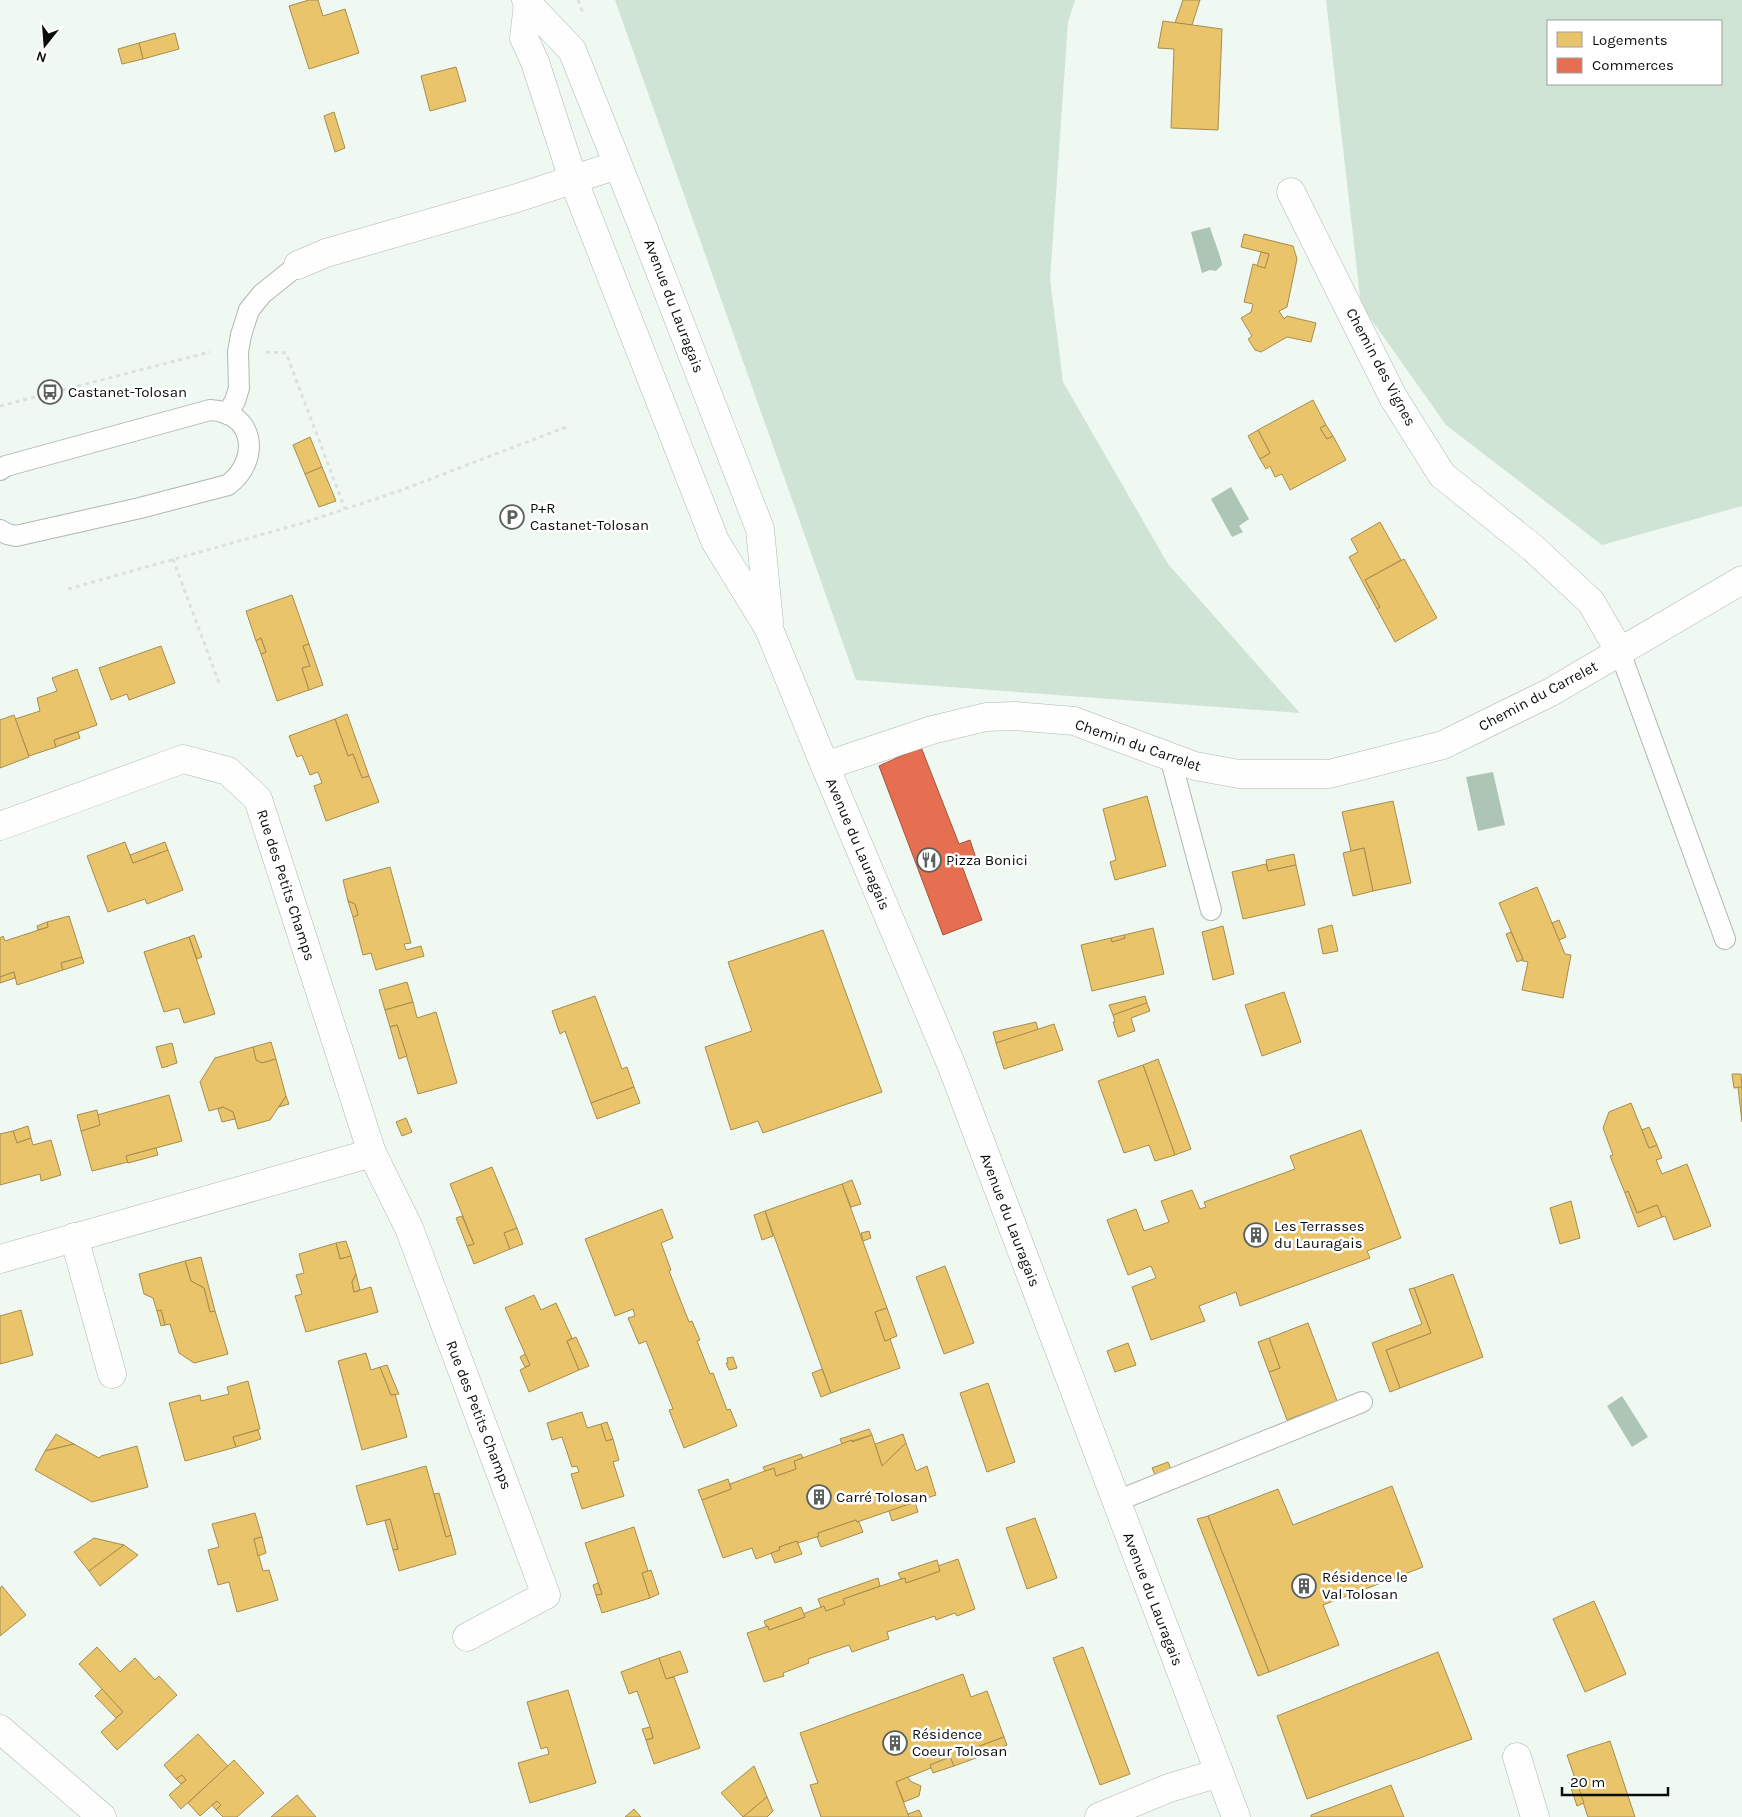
<svg xmlns="http://www.w3.org/2000/svg" width="1742" height="1817" font-family="Karla,sans-serif">
<rect width="100%" height="100%" fill="#f0f8f2"/>
<g fill="#cfe4d5" fill-rule="evenodd">
<polygon points="615,0 1075,0 1068,22 1050,279 1063,382 1168,564 1300,713 856,680"/>
<path d="M 1326,0 L 1742,0 L 1742,506 L 1602,545 L 1446,425 L 1361,305 ZM 1548,21 L 1721,21 L 1721,84 L 1548,84 Z"/>
</g>
<g fill="#adc5b4">
<path d="M 1210,227 C 1212,235 1222,259 1222,265 L 1216,271 L 1210,270 L 1202,273 L 1191,232 Z"/>
<polygon points="1231,487 1249,519 1239,526 1243,532 1232,537 1211,499"/>
<polygon points="1493,772 1505,825 1478,831 1466,777"/>
<polygon points="1622,1396 1648,1437 1632,1447 1607,1406"/>
</g>
<g fill="#e9c46a" stroke="#a68d4e">
<polygon points="309,0 318,0 323,16 345,9 359,53 309,69 289,6"/>
<polygon points="1183,0 1200,0 1192,25 1175,23"/>
<polygon points="1163,21 1222,29 1218,130 1171,128 1174,49 1158,48"/>
<polygon points="175,33 179,49 143,59 139,43"/>
<polygon points="139,43 143,59 122,64 118,49"/>
<polygon points="456,67 466,101 430,111 421,76"/>
<polygon points="334,112 345,148 335,152 324,116"/>
<polygon points="1244,234 1293,246 1297,259 1287,307 1279,311 1284,319 1287,316 1316,323 1311,342 1287,337 1261,352 1255,350 1248,339 1252,336 1241,318 1251,312 1253,304 1244,302 1253,264 1265,268 1269,254 1241,247"/>
<polygon points="1261,252 1269,254 1265,268 1257,266"/>
<polygon points="1313,400 1326,425 1320,428 1327,439 1333,436 1346,460 1290,490 1282,474 1275,477 1270,466 1266,469 1260,459 1270,453 1258,430"/>
<polygon points="1326,425 1333,436 1327,439 1320,428"/>
<polygon points="1258,430 1270,453 1260,459 1248,436"/>
<polygon points="310,437 322,467 305,474 293,445"/>
<polygon points="322,467 336,501 319,507 305,474"/>
<polygon points="1380,522 1401,560 1365,580 1380,607 1377,609 1349,557 1358,552 1351,539"/>
<polygon points="1404,559 1437,618 1395,642 1377,609 1380,607 1365,580"/>
<polygon points="292,595 309,644 303,646 310,666 302,668 309,690 277,701 261,654 266,652 261,638 256,641 246,611"/>
<polygon points="261,638 266,652 261,654 256,641"/>
<polygon points="309,644 323,685 309,690 302,668 310,666 303,646"/>
<polygon points="161,646 175,683 129,700 127,694 111,700 99,668"/>
<polygon points="77,669 97,725 54,740 56,747 29,756 15,719 40,711 37,698 57,691 52,678"/>
<polygon points="347,714 369,776 362,778 353,754 348,756 335,719"/>
<polygon points="14,715 29,757 0,768 0,720"/>
<polygon points="335,719 348,756 353,754 362,778 369,776 379,802 326,821 314,786 322,783 318,772 310,775 302,755 297,757 289,736"/>
<polygon points="78,732 80,738 56,747 54,740"/>
<polygon points="1147,796 1166,866 1115,880 1110,862 1116,860 1103,809"/>
<polygon points="1393,801 1411,883 1373,891 1364,848 1351,851 1342,812"/>
<polygon points="125,842 133,863 168,850 183,890 147,904 145,899 108,912 87,856"/>
<polygon points="165,842 168,850 133,863 130,855"/>
<polygon points="1364,848 1373,891 1353,896 1343,853"/>
<polygon points="1294,854 1296,865 1268,871 1266,860"/>
<polygon points="1266,864 1268,871 1296,865 1305,905 1243,919 1232,872"/>
<polygon points="390,867 411,943 404,944 406,950 421,946 424,956 376,970 371,953 363,955 353,917 358,915 355,904 348,901 343,880"/>
<polygon points="1537,887 1565,954 1571,955 1563,998 1522,990 1528,962 1519,960 1523,959 1499,903"/>
<polygon points="348,901 355,904 358,915 353,917"/>
<polygon points="69,916 82,957 61,963 63,970 17,985 14,972 0,977 0,938 3,936 5,941 48,927 47,922"/>
<polygon points="1559,920 1566,937 1559,940 1552,923"/>
<polygon points="47,922 48,927 38,930 37,926"/>
<polygon points="1332,925 1338,951 1323,954 1318,929"/>
<polygon points="1223,926 1234,974 1213,980 1202,932"/>
<polygon points="1153,928 1164,974 1092,991 1081,945 1111,938 1112,942 1125,938 1124,935"/>
<polygon points="823,930 882,1092 763,1133 758,1121 731,1130 705,1047 752,1031 728,962"/>
<polygon points="1511,932 1523,959 1517,962 1506,934"/>
<polygon points="194,935 202,957 197,959 189,937"/>
<polygon points="1124,935 1125,938 1112,942 1111,938"/>
<polygon points="189,937 215,1014 184,1023 179,1008 164,1012 144,952"/>
<polygon points="82,957 84,963 63,970 61,963"/>
<polygon points="14,972 15,978 0,983 0,977"/>
<polygon points="407,982 413,1002 385,1010 379,990"/>
<polygon points="1284,992 1301,1042 1262,1056 1245,1005"/>
<polygon points="595,996 622,1069 627,1067 634,1087 591,1103 565,1031 560,1034 552,1011"/>
<polygon points="1145,996 1147,1003 1113,1015 1109,1005"/>
<polygon points="413,1002 417,1018 436,1012 457,1083 418,1094 397,1025 390,1027 385,1010"/>
<polygon points="1147,1003 1150,1011 1131,1018 1135,1031 1118,1037 1113,1022 1115,1022 1113,1015"/>
<polygon points="1036,1022 1038,1030 996,1043 993,1032"/>
<polygon points="1054,1024 1063,1050 1004,1069 996,1043"/>
<polygon points="397,1025 407,1056 399,1059 390,1027"/>
<polygon points="271,1042 276,1059 262,1063 256,1060 253,1047"/>
<polygon points="172,1043 177,1063 162,1068 156,1047"/>
<polygon points="253,1047 256,1060 262,1063 276,1059 286,1096 270,1120 238,1129 233,1112 223,1107 209,1111 200,1082 215,1058"/>
<polygon points="1158,1059 1191,1149 1175,1155 1143,1065"/>
<polygon points="1143,1065 1175,1155 1155,1161 1149,1145 1124,1153 1098,1081"/>
<polygon points="1732,1074 1741,1074 1742,1087 1734,1088"/>
<polygon points="634,1087 640,1103 597,1119 591,1103"/>
<polygon points="1738,1087 1742,1087 1742,1122"/>
<polygon points="169,1095 182,1141 126,1156 128,1162 92,1171 81,1131 100,1125 97,1115"/>
<polygon points="286,1096 289,1104 279,1107"/>
<polygon points="1631,1103 1649,1148 1657,1145 1662,1158 1656,1160 1662,1174 1687,1164 1711,1226 1674,1240 1665,1216 1662,1217 1657,1205 1637,1213 1628,1191 1625,1193 1610,1156 1613,1155 1603,1128 1609,1112"/>
<polygon points="223,1107 233,1112 235,1119 222,1122 218,1109"/>
<polygon points="97,1110 100,1125 81,1131 77,1115"/>
<polygon points="406,1118 412,1132 402,1136 396,1122"/>
<polygon points="28,1126 31,1138 17,1143 13,1131"/>
<polygon points="1649,1127 1657,1145 1649,1148 1642,1130"/>
<polygon points="1361,1130 1401,1238 1367,1251 1370,1258 1240,1306 1236,1292 1199,1306 1205,1321 1151,1340 1132,1287 1156,1278 1151,1266 1128,1275 1107,1220 1136,1209 1144,1231 1169,1222 1161,1201 1192,1190 1200,1209 1206,1207 1204,1202 1295,1169 1290,1156"/>
<polygon points="13,1131 17,1143 31,1138 33,1145 51,1140 61,1175 41,1181 40,1174 0,1185 0,1134"/>
<polygon points="156,1148 158,1155 128,1163 126,1156"/>
<polygon points="492,1167 517,1228 504,1233 510,1249 474,1264 467,1246 474,1244 450,1184"/>
<polygon points="852,1180 861,1204 851,1207 842,1184"/>
<polygon points="842,1184 887,1308 875,1312 885,1341 890,1339 900,1368 831,1393 765,1211"/>
<polygon points="1628,1191 1637,1213 1657,1205 1662,1217 1638,1227 1625,1193"/>
<polygon points="1571,1201 1580,1238 1560,1244 1550,1208"/>
<polygon points="662,1209 673,1238 661,1243 671,1270 669,1271 689,1322 692,1321 700,1340 697,1341 710,1374 713,1373 727,1410 730,1409 737,1426 684,1448 669,1410 673,1409 646,1341 639,1344 628,1318 635,1316 633,1309 615,1316 585,1239"/>
<polygon points="765,1211 773,1236 762,1240 754,1215"/>
<polygon points="462,1216 474,1244 467,1246 456,1218"/>
<polygon points="517,1228 523,1244 510,1249 504,1233"/>
<polygon points="869,1231 871,1238 863,1241 861,1233"/>
<polygon points="346,1241 351,1256 340,1259 336,1243"/>
<polygon points="336,1243 340,1259 351,1256 356,1274 352,1282 354,1292 371,1287 378,1312 306,1332 295,1296 302,1294 296,1275 304,1273 299,1254"/>
<polygon points="201,1257 215,1311 210,1312 204,1288 191,1281 185,1261"/>
<polygon points="185,1261 191,1281 204,1288 210,1312 215,1311 228,1354 194,1363 179,1353 170,1324 165,1325 161,1310 157,1311 153,1298 144,1294 139,1274"/>
<polygon points="945,1266 974,1343 944,1354 916,1277"/>
<polygon points="356,1274 360,1290 354,1292 352,1282"/>
<polygon points="1453,1274 1483,1357 1400,1388 1386,1350 1431,1333 1414,1288"/>
<polygon points="1414,1288 1431,1333 1386,1350 1400,1388 1390,1392 1372,1343 1422,1324 1409,1289"/>
<polygon points="534,1295 541,1310 556,1303 572,1338 567,1341 579,1370 529,1392 520,1370 530,1365 505,1308"/>
<polygon points="887,1308 897,1336 885,1341 875,1312"/>
<polygon points="21,1310 33,1355 0,1364 0,1316"/>
<polygon points="161,1310 165,1325 161,1326 157,1311"/>
<polygon points="1308,1323 1337,1401 1287,1420 1269,1372 1280,1368 1269,1338"/>
<polygon points="576,1337 589,1366 579,1370 567,1341"/>
<polygon points="1269,1338 1280,1368 1269,1372 1258,1342"/>
<polygon points="1128,1343 1136,1365 1115,1372 1107,1351"/>
<polygon points="366,1353 371,1370 380,1367 391,1395 395,1394 407,1437 362,1450 338,1361"/>
<polygon points="525,1354 530,1365 525,1367 520,1357"/>
<polygon points="733,1357 737,1368 729,1370 726,1363 728,1363 727,1358"/>
<polygon points="387,1365 393,1380 399,1394 391,1395 380,1367"/>
<polygon points="822,1369 831,1393 821,1397 812,1373"/>
<polygon points="248,1381 260,1429 233,1437 236,1447 185,1461 169,1403 200,1395 201,1401 229,1394 227,1387"/>
<polygon points="988,1383 1015,1462 987,1472 960,1393"/>
<polygon points="582,1412 587,1428 601,1424 606,1441 613,1439 619,1460 613,1462 624,1496 582,1509 571,1474 579,1472 577,1466 572,1467 562,1437 552,1440 547,1423"/>
<polygon points="607,1422 613,1439 606,1441 601,1424"/>
<polygon points="869,1429 872,1435 842,1444 840,1439"/>
<polygon points="258,1430 261,1439 236,1447 233,1437"/>
<polygon points="56,1434 74,1444 45,1451"/>
<polygon points="903,1434 906,1443 882,1466 875,1444"/>
<polygon points="872,1435 882,1466 906,1443 916,1471 927,1466 936,1495 857,1522 856,1520 818,1533 819,1536 798,1543 797,1541 779,1547 780,1550 756,1559 752,1548 723,1558 702,1500 731,1489 730,1484 765,1471 774,1468 776,1476 796,1469 794,1461 852,1440 852,1442"/>
<polygon points="74,1444 99,1458 101,1456 137,1446 148,1487 92,1502 35,1470 45,1451"/>
<polygon points="801,1454 803,1458 794,1461 796,1469 776,1476 774,1468 765,1471 763,1467"/>
<polygon points="1168,1462 1172,1472 1156,1477 1152,1468"/>
<polygon points="426,1466 446,1537 451,1535 456,1554 399,1571 393,1550 398,1549 390,1519 367,1525 356,1486"/>
<polygon points="728,1479 731,1489 702,1500 698,1490"/>
<polygon points="1392,1486 1423,1567 1323,1605 1339,1645 1269,1672 1208,1516 1278,1489 1293,1525"/>
<polygon points="439,1493 451,1535 446,1537 434,1494"/>
<polygon points="915,1502 918,1512 892,1521 889,1511"/>
<polygon points="255,1513 262,1537 254,1539 263,1571 269,1570 278,1600 237,1612 229,1582 218,1585 208,1550 219,1547 212,1524"/>
<polygon points="1208,1516 1269,1672 1258,1676 1197,1519"/>
<polygon points="1035,1518 1057,1578 1027,1589 1006,1528"/>
<polygon points="390,1519 398,1549 393,1550 385,1521"/>
<polygon points="856,1520 857,1522 859,1522 863,1532 821,1547 817,1537 819,1536 818,1533"/>
<polygon points="634,1527 648,1571 642,1573 650,1598 602,1613 596,1595 602,1594 585,1543"/>
<polygon points="262,1537 266,1553 258,1556 254,1539"/>
<polygon points="94,1538 124,1545 89,1571 74,1552"/>
<polygon points="797,1541 802,1554 775,1563 771,1553 780,1550 779,1547"/>
<polygon points="124,1545 138,1555 100,1586 89,1571"/>
<polygon points="958,1559 975,1609 957,1616 955,1613 936,1620 935,1616 887,1632 889,1639 852,1652 849,1645 808,1659 809,1663 783,1673 784,1676 764,1682 747,1633 768,1626 769,1630 805,1617 803,1614 824,1606 826,1611 845,1604 843,1599 901,1579 905,1578 906,1583 940,1571 938,1566"/>
<polygon points="937,1560 940,1571 906,1583 905,1578 901,1579 898,1573"/>
<polygon points="651,1570 659,1594 650,1598 642,1573"/>
<polygon points="878,1578 880,1586 843,1599 845,1604 826,1611 824,1606 821,1607 818,1599"/>
<polygon points="598,1583 602,1594 596,1595 593,1585"/>
<polygon points="2,1586 26,1615 0,1636 0,1588"/>
<polygon points="1594,1601 1626,1674 1585,1692 1553,1619"/>
<polygon points="801,1607 805,1617 769,1630 768,1626 766,1626 764,1621"/>
<polygon points="97,1647 120,1672 135,1658 155,1680 159,1676 177,1695 117,1750 101,1732 123,1712 79,1664"/>
<polygon points="1083,1647 1130,1774 1100,1785 1053,1658"/>
<polygon points="680,1651 688,1672 666,1679 659,1658"/>
<polygon points="1438,1652 1472,1739 1307,1799 1277,1716"/>
<polygon points="659,1658 666,1679 674,1677 700,1748 654,1764 646,1740 653,1738 650,1727 637,1691 629,1694 621,1672"/>
<polygon points="963,1674 971,1697 987,1691 1004,1737 969,1750 973,1759 954,1766 950,1757 930,1765 931,1768 896,1782 909,1817 821,1817 810,1785 818,1783 800,1733"/>
<polygon points="102,1689 123,1712 116,1718 95,1696"/>
<polygon points="568,1690 596,1783 530,1803 518,1763 549,1754 547,1747 541,1749 527,1702"/>
<polygon points="650,1727 653,1738 646,1740 642,1729"/>
<polygon points="198,1734 228,1766 181,1809 169,1795 186,1780 182,1775 176,1779 164,1765"/>
<polygon points="1004,1737 1007,1745 973,1759 969,1750"/>
<polygon points="1610,1741 1635,1817 1588,1817 1567,1755"/>
<polygon points="950,1757 954,1766 933,1773 930,1765"/>
<polygon points="234,1760 264,1793 237,1817 223,1817 216,1810 221,1805 217,1801 200,1816 188,1803"/>
<polygon points="754,1766 767,1797 743,1817 721,1793"/>
<polygon points="182,1775 186,1780 181,1784 176,1779"/>
<polygon points="908,1777 910,1781 921,1786 919,1796 904,1802 896,1782"/>
<polygon points="1576,1780 1584,1803 1577,1806 1569,1782"/>
<polygon points="1391,1785 1404,1817 1311,1817 1311,1815"/>
<polygon points="297,1795 316,1817 271,1817"/>
<polygon points="767,1797 773,1811 767,1817 743,1817"/>
<polygon points="217,1801 221,1805 216,1810 212,1805"/>
<polygon points="634,1809 641,1817 625,1817"/>
<polygon points="919,1810 922,1817 909,1817 908,1814"/>
</g>
<polygon fill="#e76f51" stroke="#a4523c" points="921,747 959,844 970,840 977,861 962,866 982,920 943,935 879,766"/>
<g fill="none" stroke-linecap="round" stroke-linejoin="round">
<g stroke="#b1b7b2" stroke-width="22">
<g id="service">
<polyline points="227,414 235,401 239,388 238,352 241,335 249,310 262,294 298,265"/>
<path d="M 0,470 L 6,466 L 210,410 C 255,412 261,460 228,485 L 140,508 L 16,536 L 7,534 L 0,530"/>
<polyline points="1620,652 1725,939"/>
<polyline points="1170,757 1211,910"/>
<polyline points="1117,1501 1362,1402"/>
</g>
</g>
<g stroke="#b1b7b2" stroke-width="29">
<g id="minor">
<polyline points="1291,192 1393,397 1442,475 1533,548 1591,602 1620,652"/>
<polyline points="298,265 326,253 517,198 617,165"/>
<polyline points="825,766 932,730 986,717 1015,716 1074,721 1195,766 1239,774 1329,774 1443,745 1551,692 1742,580"/>
<polyline points="0,826 183,759 228,771 258,799 372,1153 409,1228 546,1595 467,1637"/>
<polyline points="74,1237 112,1374"/>
<polyline points="0,1259 372,1153"/>
<polyline points="0,1729 102,1817"/>
<polyline points="1517,1757 1535,1817"/>
<polyline points="1099,1817 1169,1788 1219,1773"/>
</g>
</g>
<g stroke="#b1b7b2" stroke-width="29">
<g id="primary">
<polyline points="526,0 528,4 572,50 642,225 760,529 769,622"/>
<polyline points="528,4 524,38 535,62 573,179 715,541 769,629 825,766 951,1064 1236,1817"/>
</g>
</g>
<g stroke="#dde0de" stroke-width="3" stroke-dasharray="4 4" stroke-linecap="butt">
<polyline points="578,0 583,13"/>
<polyline points="266,352 286,353 345,509"/>
<polyline points="0,406 210,352"/>
<polyline points="173,559 219,683"/>
<polyline points="68,589 303,523 399,491 566,427"/>
</g>
<use href="#service" stroke="#fdfefd" stroke-width="20"/>
<use href="#minor" stroke="#fdfefd" stroke-width="28"/>
<use href="#primary" stroke="#fdfefd" stroke-width="28"/>
</g>
<defs>
<g id="bus-ring" transform="scale(1.25)"><circle r="9.5" fill="#fff" stroke="#5a605c" stroke-width="1.5"/><path d="M-5-6H5V4H4V6H2V4H-2V6H-4V4H-5ZM-3.5-4V0h7V-4ZM-3.5 1.2v1.5H-2V1.2ZM2 1.2v1.5H3.5V1.2Z" fill="#5a605c"/></g>
<g id="parking-ring" transform="scale(1.25)"><circle r="9.5" fill="#fff" stroke="#5a605c" stroke-width="1.5"/><path d="M-3.5-5.5H1a3.5 3.5 0 0 1 0 7H-1V5.5H-3.5ZM-1-3.4V-.6H.8a1.4 1.4 0 0 0 0-2.8Z" fill="#5a605c"/></g>
<g id="restaurant-ring" transform="scale(1.25)"><circle r="9.5" fill="#fff" stroke="#5a605c" stroke-width="1.5"/><path d="M-5-6h1v4h1v-4h1v4h1v-4h1v5L-1.5 .5V6h-2V.5L-5-1ZM5-6V6H3V1.5H1.5Q1.5-4 5-6Z" fill="#5a605c"/></g>
<g id="building-ring" transform="scale(1.25)"><circle r="9.5" fill="#fff" stroke="#5a605c" stroke-width="1.5"/><path d="M-4-6H4V6H1V3H-1V6H-4ZM-2.5-4.3h1.7v1.8h-1.7ZM.8-4.3h1.7v1.8H.8ZM-2.5-1h1.7V.8h-1.7ZM.8-1h1.7V.8H.8Z" fill="#5a605c"/></g>
</defs>
<g fill-rule="evenodd">
<use href="#bus-ring" x="50" y="392"/>
<use href="#parking-ring" x="512" y="517"/>
<use href="#restaurant-ring" x="929" y="860"/>
<use href="#building-ring" x="1256" y="1235"/>
<use href="#building-ring" x="819" y="1497"/>
<use href="#building-ring" x="1304" y="1586"/>
<use href="#building-ring" x="895" y="1743"/>
</g>
<g text-anchor="middle" dominant-baseline="central" stroke-width="5" stroke-linejoin="round" paint-order="stroke">
<g font-size="15" fill="#090e0b" stroke="#fff">
<text transform="translate(674 306) rotate(69)">Avenue du Lauragais</text>
<text transform="translate(1381 367) rotate(62)">Chemin des Vignes</text>
<text transform="translate(1538 696) rotate(-28)">Chemin du Carrelet</text>
<text transform="translate(1138 745) rotate(19)">Chemin du Carrelet</text>
<text transform="translate(858 844) rotate(67)">Avenue du Lauragais</text>
<text transform="translate(286 885) rotate(72)">Rue des Petits Champs</text>
<text transform="translate(1010 1220) rotate(69)">Avenue du Lauragais</text>
<text transform="translate(479 1415) rotate(69)">Rue des Petits Champs</text>
<text transform="translate(1153 1599) rotate(69)">Avenue du Lauragais</text>
</g>
<g font-size="15" fill="#090e0b" stroke="#fff" text-anchor="start">
<text x="68" y="392">Castanet-Tolosan</text>
<text x="530" y="508">P+R<tspan x="530" dy="17">Castanet-Tolosan</tspan></text>
<text x="946" y="860">Pizza Bonici</text>
<text x="1274" y="1226">Les Terrasses<tspan x="1274" dy="17">du Lauragais</tspan></text>
<text x="836" y="1497">Carré Tolosan</text>
<text x="1322" y="1577">Résidence le<tspan x="1322" dy="17">Val Tolosan</tspan></text>
<text x="912" y="1734">Résidence<tspan x="912" dy="17">Coeur Tolosan</tspan></text>
</g>
</g>
<rect x="1547" y="20" width="175" height="65" fill="#ffffff" stroke="#9d9f9d"/>
<rect x="1557" y="32" width="25" height="15" fill="#e9c46a" stroke="#9d9f9d"/>
<text x="1592" y="45" font-size="15" fill="#090e0b">Logements</text>
<rect x="1557" y="58" width="25" height="15" fill="#e76f51" stroke="#9d9f9d"/>
<text x="1592" y="70" font-size="15" fill="#090e0b">Commerces</text>
<g transform="translate(45 45) rotate(197)" stroke="#ffffff" stroke-width="4" paint-order="stroke">
<path d="M0-4L9 19L0 12L-9 19Z" fill="#090e0b"/>
<text y="-8" font-size="14" font-weight="bold" text-anchor="middle" fill="#090e0b">N</text>
</g>
<path d="M1562 1787v8h106v-8" fill="none" stroke="#090e0b" stroke-width="2.5"/>
<text x="1570" y="1787" font-size="15" fill="#090e0b" stroke="#ffffff" stroke-width="4" paint-order="stroke">20 m</text>
</svg>
